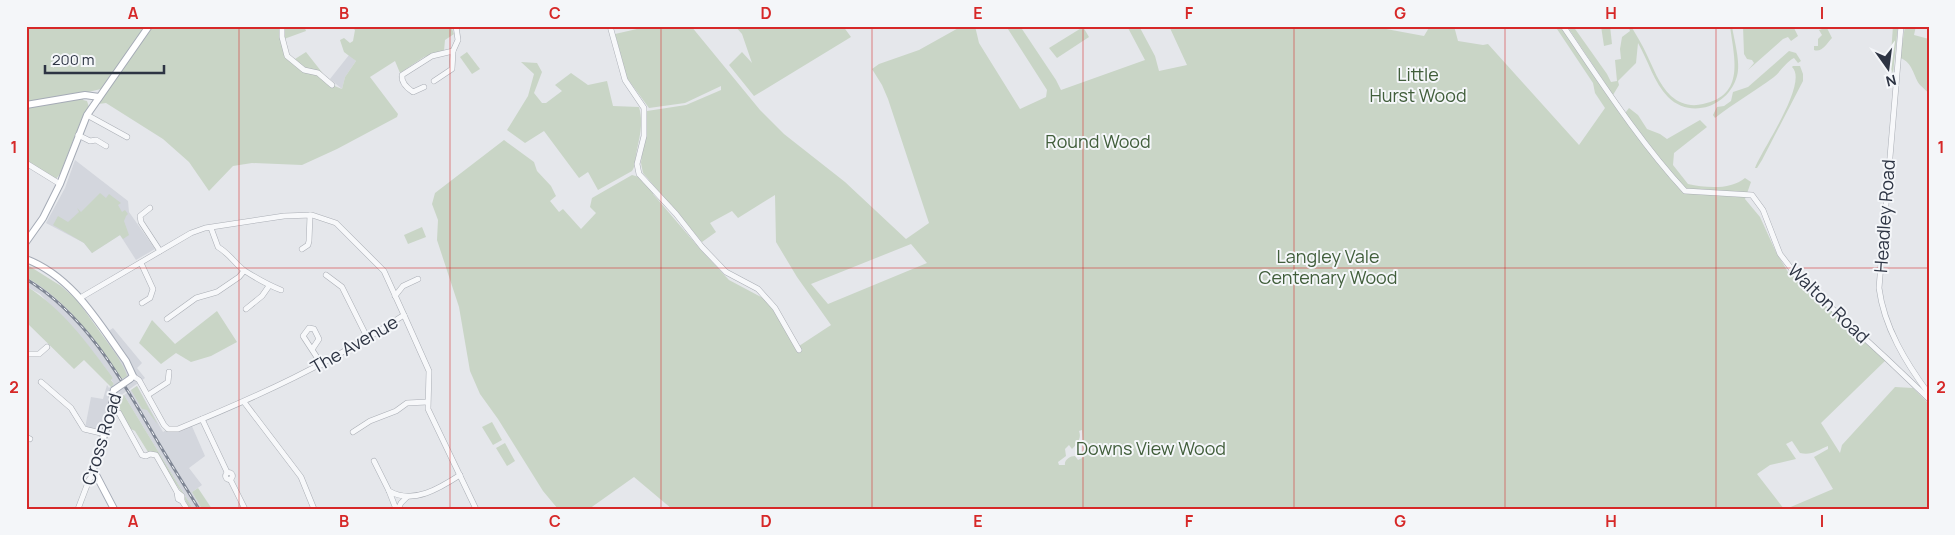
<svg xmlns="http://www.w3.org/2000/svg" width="1955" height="535" font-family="Manrope,sans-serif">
<rect width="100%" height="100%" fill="#e5e7eb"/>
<g fill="#d3d6dd">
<polygon points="349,55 356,61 345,77 342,89 330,79"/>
<polygon points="75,160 128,201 129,212 155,249 136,260 120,235 92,253 84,243 46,223 65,188"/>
<polygon points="26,277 52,293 74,316 98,344 123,368 103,335 113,328 142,363 137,368 145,378 110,403 105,429 97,428 96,430 85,428 91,397 103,399 107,385 109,388 114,384 111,379 113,378 86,343 40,294 26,286"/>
<polygon points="137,386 163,432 168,429 191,424 205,456 189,468 202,485 192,492 202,509 193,509 124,395"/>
</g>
<g fill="#c9d5c6" fill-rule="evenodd">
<polygon points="26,26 146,26 101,89 84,93 83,100 87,101 89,107 82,118 60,174 55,180 26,163"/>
<polygon points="152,26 304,26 306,31 284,39 287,56 295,59 306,52 332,85 342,89 345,77 356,61 344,52 340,40 344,38 350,43 353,41 355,30 353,28 344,29 339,26 451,26 454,34 445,40 444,51 424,57 400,73 395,61 370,77 398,114 397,117 337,149 302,165 252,163 233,166 209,191 189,162 163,139 106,103 98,104"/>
<path d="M 650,26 L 691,26 L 760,110 L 784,134 L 845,182 L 906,239 L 929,223 L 888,99 L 882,85 L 872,69 L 879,64 L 919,50 L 962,26 L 975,26 L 979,43 L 1020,109 L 1046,97 L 1047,90 L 1006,26 L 1020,26 L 1056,80 L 1061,90 L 1145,60 L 1127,26 L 1139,26 L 1155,56 L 1159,71 L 1187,65 L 1169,26 L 1370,26 L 1424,36 L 1430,26 L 1454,26 L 1458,41 L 1483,45 L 1488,44 L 1579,145 L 1605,108 L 1595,93 L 1593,83 L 1555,26 L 1561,26 L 1622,117 L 1629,108 L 1638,115 L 1647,129 L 1660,134 L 1667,139 L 1700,120 L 1707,127 L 1674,153 L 1673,165 L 1688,184 C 1706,188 1731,190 1745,178 L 1751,182 L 1745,199 L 1760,217 L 1776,252 L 1788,272 L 1887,359 L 1821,423 L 1840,453 L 1842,445 L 1895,387 L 1913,388 L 1929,404 L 1929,509 L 1786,509 L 1833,489 L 1814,457 L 1828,449 L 1828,446 C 1818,450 1811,456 1800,453 L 1792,441 L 1786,444 L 1796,459 L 1770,465 L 1757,474 L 1784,509 L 672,509 L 634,477 L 589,509 L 558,509 L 543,491 L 498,419 L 480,394 L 470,371 L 459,307 L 437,240 L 438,220 L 432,204 L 435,193 L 504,140 L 534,162 L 537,171 L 551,186 L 556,196 L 550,201 L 559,212 L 563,209 L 581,229 L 596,213 L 590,207 L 592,198 L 632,175 L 639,177 L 655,192 L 653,194 L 701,250 L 729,280 L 761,297 L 775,308 L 799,346 L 831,325 L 797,277 L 776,242 L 775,195 L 738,218 L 732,211 L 710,223 L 716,232 L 702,242 L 643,173 L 641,163 L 647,111 L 686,105 L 721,90 L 721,86 L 685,103 L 649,108 L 627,78 L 615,34 ZM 911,244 L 927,263 L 828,304 L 811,284 ZM 1082,430 L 1084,457 L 1078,460 L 1075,456 C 1070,456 1064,460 1065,465 L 1059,465 L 1058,462 L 1066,456 L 1065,449 L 1069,445 L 1072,449 C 1077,444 1082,438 1079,431 Z"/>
<polygon points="735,26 843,26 851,37 754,96 729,65 742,52 752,63 742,34"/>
<path d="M 1567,26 L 1573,26 L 1607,74 L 1611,82 L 1617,81 L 1615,60 L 1621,59 L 1620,49 L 1622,37 L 1630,31 L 1628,26 L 1631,26 C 1636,35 1642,44 1646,53 C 1653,67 1659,85 1671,96 C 1680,104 1691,107 1703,104 C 1746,95 1734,58 1730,26 L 1732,26 C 1734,40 1741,63 1737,76 C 1729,106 1691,120 1668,97 C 1654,83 1648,60 1638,43 L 1636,63 L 1618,81 L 1619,85 L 1613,95 Z"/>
<polygon points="1601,26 1610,26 1612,44 1604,46"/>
<polygon points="1743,26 1793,26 1798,36 1791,41 1788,37 1783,39 1748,70 1754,63 1752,60 1747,59 1744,54"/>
<path d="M 1821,26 L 1826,26 L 1832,38 C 1827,43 1822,53 1814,50 L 1814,46 L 1818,46 L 1818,39 L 1822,35 L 1819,30 L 1822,29 Z"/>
<polygon points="1893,26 1898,26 1893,73 1890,67"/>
<path d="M 1905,26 L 1916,26 L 1914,35 L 1929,39 L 1929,94 C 1926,90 1923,88 1920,85 C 1913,76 1913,62 1900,58 Z"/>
<polygon points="1083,27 1089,37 1057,58 1049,48"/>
<path d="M 1789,51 L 1796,53 L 1801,61 L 1798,63 L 1794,58 C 1786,62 1781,71 1774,77 C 1755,91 1734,103 1715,118 L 1713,115 L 1717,107 L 1724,106 L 1731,101 L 1733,92 L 1748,87 Z"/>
<polygon points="467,52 480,69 472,74 460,57"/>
<path d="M 521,62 L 537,63 L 542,72 L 534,93 L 542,103 L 546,103 L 562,91 L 555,85 L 571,73 L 588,85 L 607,81 L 613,106 L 639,107 C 644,124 639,138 636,155 C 635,161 636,165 632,171 L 598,190 L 588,172 L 579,178 L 544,131 L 525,143 L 507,130 L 528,96 L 534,74 Z"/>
<path d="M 1793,66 L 1800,66 L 1803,74 L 1803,81 L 1762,160 L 1757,168 L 1755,168 C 1762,149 1809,83 1792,67 Z"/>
<polygon points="100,193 106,198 109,194 121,203 118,205 122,212 125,210 128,214 126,216 124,221 129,235 123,239 120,235 92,253 84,243 53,225 58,216 68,222 79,212 77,208 81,212"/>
<polygon points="422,227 426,237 408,244 404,235"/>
<path d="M 26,264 L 61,286 L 77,300 L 113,350 C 116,354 127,372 127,376 L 122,379 C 95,340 68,301 26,277 Z"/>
<path d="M 26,286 C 62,308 88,344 113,378 L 111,380 L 114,384 L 111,387 L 84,360 L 74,369 L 26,322 Z"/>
<polygon points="217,311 237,342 211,356 191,362 176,353 161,364 139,343 152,320 175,344"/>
<polygon points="137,386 158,425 147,410 142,409 131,390"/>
<polygon points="124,395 193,509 190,509 180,490 154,452 148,452 135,431 129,428 120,409 116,407 116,399"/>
<polygon points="492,422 502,440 493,445 482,427"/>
<polygon points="505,443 515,461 507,466 496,448"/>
<polygon points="198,488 212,509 202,509 192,492"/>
</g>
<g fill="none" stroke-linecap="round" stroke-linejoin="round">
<g stroke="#aaaeb5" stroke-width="6">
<g id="minor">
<polyline points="282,26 282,37 287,56 304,70 318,73 332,85"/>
<polyline points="610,26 625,80 644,108 644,136 637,164 639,174 676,214 702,247 726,272 758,289 775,308 799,350"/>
<path d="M 1563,26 C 1602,83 1639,141 1685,191 L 1752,195 L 1763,210 L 1780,254 L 1797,276 L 1887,359 L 1929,399"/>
<path d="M 1901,26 L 1879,288 C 1884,327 1906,363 1929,394"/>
<polyline points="434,81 452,69 453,51"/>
<path d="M 424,87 L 413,92 C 407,88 401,82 402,75 L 432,56 L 453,51 L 458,40 L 456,26"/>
<polyline points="87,115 127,137"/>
<polyline points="78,135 90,141 96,140 106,146"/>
<polyline points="26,163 60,184"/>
<polyline points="150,208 140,216 141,222 160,251"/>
<path d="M 211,228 L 218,247 C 230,254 235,264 245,271 C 256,278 268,285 281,290"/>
<polyline points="302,249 308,245 309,241 310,215"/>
<polyline points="141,263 153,289 150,298 142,303"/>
<polyline points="326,275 342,287 368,339"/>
<polyline points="395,296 403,286 418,279"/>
<path d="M 80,298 L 191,233 L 205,228 L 284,216 L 312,215 L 336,223 L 384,271 L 404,315 C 333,362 257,397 178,429 L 168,429 L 164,425 L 139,380 L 133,376"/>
<polyline points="246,309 262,296 269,286"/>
<polyline points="404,315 429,371 428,409 476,509"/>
<polyline points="167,319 196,298 217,292 239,277 244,271"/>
<polyline points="313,348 319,339 314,329 309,328 303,336 322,365"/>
<polyline points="26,354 39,354 47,347"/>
<polyline points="41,382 71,408 84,429 105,434"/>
<polyline points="148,395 168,382 169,372"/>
<polyline points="244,402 301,477 314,509"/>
<polyline points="112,411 119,413 142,455 146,456 150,454 156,455 177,492"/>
<polyline points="202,419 227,472"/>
<polyline points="353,432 370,421 396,411 407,403 427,402"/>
<polyline points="26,437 30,439"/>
<path d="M 374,461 L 389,491 C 413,505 440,488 460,475"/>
<circle cx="229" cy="476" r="3.5"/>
<polyline points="230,479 245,509"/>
<polyline points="389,491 396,509"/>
<polygon points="177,492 182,496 182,501 178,499"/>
<polyline points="182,501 187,509"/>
<polyline points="78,509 89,480 94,473"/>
<polyline points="398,509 401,503 407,497"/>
</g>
</g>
<g stroke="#a5abb6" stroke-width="8">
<g id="major">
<polyline points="26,105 85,95 99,97"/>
<polyline points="26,242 43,218 60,184 87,115 149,26"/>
<path d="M 26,259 C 73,277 98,322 126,361 L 133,376 L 130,379"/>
<polyline points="114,390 112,396 112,411 93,469 114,509"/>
</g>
</g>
<use href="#minor" stroke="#f7f8fa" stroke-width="5"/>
<use href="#major" stroke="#fff" stroke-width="6"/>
<g stroke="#7f8694" stroke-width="3">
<path id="rail" d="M 26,279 C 86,315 121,378 155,437 C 169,461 184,485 199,509"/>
</g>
<use href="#rail" stroke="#f4f6f9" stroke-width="1" stroke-dasharray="4" stroke-linecap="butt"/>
<g stroke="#a5abb6" stroke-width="8" stroke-linecap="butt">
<polyline id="major-bridge" points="114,390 130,379"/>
</g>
<use href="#major-bridge" stroke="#fff" stroke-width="6"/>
</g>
<path fill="none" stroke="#d62828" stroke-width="1" stroke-opacity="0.55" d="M 239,26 L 239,509M 450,26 L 450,509M 661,26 L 661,509M 872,26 L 872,509M 1083,26 L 1083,509M 1294,26 L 1294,509M 1505,26 L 1505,509M 1716,26 L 1716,509M 26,268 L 1929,268"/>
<g text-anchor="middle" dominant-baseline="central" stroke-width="4" stroke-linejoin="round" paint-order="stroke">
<g font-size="18" fill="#415e3b" stroke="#f4f6f9">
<text x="1418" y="74">Little<tspan x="1418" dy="21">Hurst Wood</tspan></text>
<text x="1098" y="141">Round Wood</text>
<text x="1328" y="256">Langley Vale<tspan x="1328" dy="21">Centenary Wood</tspan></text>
<text x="1151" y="448">Downs View Wood</text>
</g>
<g font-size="18" fill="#2d3443" stroke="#f4f6f9">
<text transform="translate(1884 216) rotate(-86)">Headley Road</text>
<text transform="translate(1829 303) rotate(44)">Walton Road</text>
<text transform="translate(354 344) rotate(-30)">The Avenue</text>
<text transform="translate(101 439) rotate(-73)">Cross Road</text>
</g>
</g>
<rect width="1955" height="535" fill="none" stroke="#f4f6f9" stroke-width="55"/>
<g transform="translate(1888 68) rotate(166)" stroke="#f4f6f9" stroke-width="4" paint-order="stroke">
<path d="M0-4L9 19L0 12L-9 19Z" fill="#2d3443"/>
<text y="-8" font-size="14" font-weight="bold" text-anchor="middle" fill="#2d3443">N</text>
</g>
<path d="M45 65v8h119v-8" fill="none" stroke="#2d3443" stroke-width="2.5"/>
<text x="52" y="65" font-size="15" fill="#2d3443" stroke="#f4f6f9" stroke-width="4" paint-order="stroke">200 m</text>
<rect x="28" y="28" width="1900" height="480" fill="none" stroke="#d62828" stroke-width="2"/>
<g font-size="16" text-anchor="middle" font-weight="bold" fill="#d62828">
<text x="133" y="19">A</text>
<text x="344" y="19">B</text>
<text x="555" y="19">C</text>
<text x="766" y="19">D</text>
<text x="978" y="19">E</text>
<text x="1189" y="19">F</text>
<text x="1400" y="19">G</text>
<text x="1611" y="19">H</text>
<text x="1822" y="19">I</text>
<text x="14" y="153">1</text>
<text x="1941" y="153">1</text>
<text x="14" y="393">2</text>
<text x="1941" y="393">2</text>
<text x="133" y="527">A</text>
<text x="344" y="527">B</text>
<text x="555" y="527">C</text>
<text x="766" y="527">D</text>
<text x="978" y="527">E</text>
<text x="1189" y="527">F</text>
<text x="1400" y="527">G</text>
<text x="1611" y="527">H</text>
<text x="1822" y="527">I</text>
</g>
</svg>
